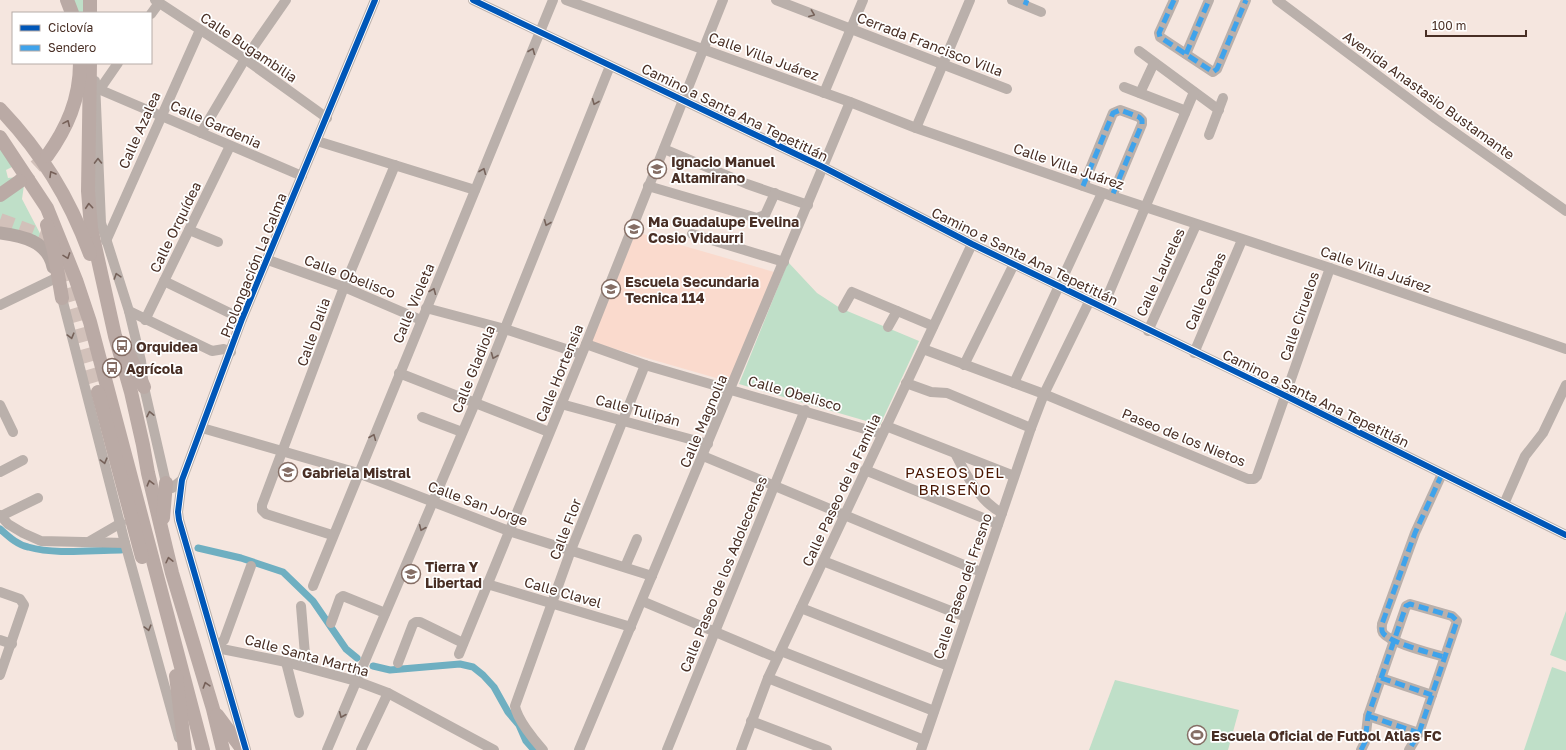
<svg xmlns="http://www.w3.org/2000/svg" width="1566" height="750" font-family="'Golos Text',sans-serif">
<rect width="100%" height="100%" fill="#f5e6df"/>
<polygon fill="#fadacd" points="636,232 774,272 730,382 591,342"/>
<g fill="#bfdfc8">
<polygon points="71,0 86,0 85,13 76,13"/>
<polygon points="0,148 14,166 6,170 8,178 18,177 0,189"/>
<path d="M 24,185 L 22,199 L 45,243 C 32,231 17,230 0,227 L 0,198 Z"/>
<polygon points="788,262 817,293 840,308 919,341 880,425 739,384"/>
<polygon points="1566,611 1566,661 1550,655"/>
<polygon points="1552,667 1566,672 1566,750 1524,750"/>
<polygon points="1115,680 1239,710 1228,750 1089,750"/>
</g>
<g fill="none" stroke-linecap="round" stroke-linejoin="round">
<g stroke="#6fafc1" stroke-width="7">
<path d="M 0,529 C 8,536 17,545 28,547 C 57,555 91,550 121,550"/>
<polyline points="198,548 241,558 283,572 313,601 346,649 357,658"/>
<polyline points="373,666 390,670 460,664 473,667 483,675 494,687 508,712 519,725 526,741 534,750"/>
</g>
<g stroke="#d2c1ba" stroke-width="14" stroke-dasharray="14 7" stroke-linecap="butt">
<polyline points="20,181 47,156"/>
<polyline points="0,220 40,235 57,250 98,392"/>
</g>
<g stroke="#bab0ab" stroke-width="10">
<polyline points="155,0 245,59 327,118"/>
<polyline points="473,0 823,167 972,244 1286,396 1566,535"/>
<polyline points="566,0 850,102 916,128 1112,196 1330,268 1566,349"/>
<polyline points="776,0 1007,89"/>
<polyline points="1012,0 1041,12"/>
<polyline points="1174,0 1159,33 1160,37 1213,72 1217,69 1246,0"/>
<polyline points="1277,0 1436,119 1566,211"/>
<polyline points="151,14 159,3"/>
<polyline points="1139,51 1219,110"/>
<polyline points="1186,54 1209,0"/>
<polyline points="95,81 101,223 129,311 141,361 144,387 166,483 169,488 172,488 182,480"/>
<polyline points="1124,87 1181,109 1185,113"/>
<polyline points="96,88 302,176"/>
<polyline points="100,89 118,63"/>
<polyline points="824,93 863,0"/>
<polyline points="1140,93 1154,63"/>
<polyline points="916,128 970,0"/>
<polyline points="201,133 245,59 286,0"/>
<polyline points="1209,135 1223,98"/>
<polyline points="317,141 475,190"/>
<polyline points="664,149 747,184 808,205"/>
<polyline points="648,186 757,218 765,215 775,193"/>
<polyline points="1083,186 1113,113 1120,110 1139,117 1142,120 1142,124 1112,196"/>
<polyline points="189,230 218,242"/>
<polyline points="692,234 784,262"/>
<polyline points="106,241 200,30"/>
<polyline points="268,260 344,287 421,320"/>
<polyline points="164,281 242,319"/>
<polyline points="62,298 125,543 179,738"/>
<polyline points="0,305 56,278"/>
<polyline points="1103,307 1194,92"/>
<polyline points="426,308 505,329 581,354"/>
<polyline points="843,308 852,292 933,326"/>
<polyline points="129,311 212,351 224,349 231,352"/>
<polyline points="145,320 230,146"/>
<polyline points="888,327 897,311"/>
<polyline points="1148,331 1196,225"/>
<polyline points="586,344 645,365 882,434"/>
<polyline points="923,349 1044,394 1248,479 1254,479 1257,476 1330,268"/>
<polyline points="1194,353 1242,240"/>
<polyline points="964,365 1014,264"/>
<polyline points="399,373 549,432"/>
<polyline points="906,383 931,392 947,393 1031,428"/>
<polyline points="1014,383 1102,193"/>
<polyline points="561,404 708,444"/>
<polyline points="0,405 13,432"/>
<polyline points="422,417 462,432"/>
<polyline points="886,426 1014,476"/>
<polyline points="202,428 358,473 509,531 652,576"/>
<path d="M 956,455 C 966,475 981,503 1002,513"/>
<polyline points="703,456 981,572"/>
<polyline points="865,470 998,524"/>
<polyline points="0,472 23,460"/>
<path d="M 1442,474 L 1415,533 L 1382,624 C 1382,627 1381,630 1383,633 C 1390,643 1431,653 1444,657"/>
<polyline points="1504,504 1525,456 1543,433 1566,385"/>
<polyline points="0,515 8,524 23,533 41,541 125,543"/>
<polyline points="1,516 38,498"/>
<polyline points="332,535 266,514 262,510 262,505 344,287 395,165"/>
<polyline points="90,541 121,523"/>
<polyline points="823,561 966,617"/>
<polyline points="625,567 637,539"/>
<polyline points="487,584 631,627"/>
<polyline points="313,586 553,0"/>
<polyline points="0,592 20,599 24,605 0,675"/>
<polyline points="642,601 777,658"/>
<polyline points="301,606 306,667"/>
<polyline points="801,608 949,666"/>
<polyline points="331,623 340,598 343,596 385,613"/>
<polyline points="0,640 12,644"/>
<polyline points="217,646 224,640 251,566"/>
<polyline points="217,648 286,662 356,681 388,693 494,750"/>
<polyline points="781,651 934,711"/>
<polyline points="459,654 586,344 723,0"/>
<polyline points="286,662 299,713"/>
<polyline points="398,663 413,624 416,622 420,622 463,643"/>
<polyline points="768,678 924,740"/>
<polyline points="1381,678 1432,695"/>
<polyline points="1368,716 1419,733"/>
<polyline points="751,721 827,750"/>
<polyline points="246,750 179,520 178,512 182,480 242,319 375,0"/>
<polyline points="327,750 475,403 610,66"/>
<polyline points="361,750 388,693"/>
<path d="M 543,750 C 534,740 517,719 515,706 L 571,550 L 645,365"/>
<polyline points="579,750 850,102"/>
<polyline points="667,750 805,410"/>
<polyline points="741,750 768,678 972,244"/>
<polyline points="921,750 1031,428 1044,394 1090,300"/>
<polyline points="1361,750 1365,742 1368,716 1406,606 1410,604 1452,616 1457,621 1419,733 1409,750"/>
</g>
<path stroke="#b4a7a2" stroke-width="13" d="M 0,233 C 22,236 48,241 53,267"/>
<g stroke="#baaaa5" stroke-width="14">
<polyline points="67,0 72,13"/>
<polyline points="90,13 90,0"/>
<polyline points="90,63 88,191 91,228 115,336 131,392 143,445 148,473 172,573 213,709 223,750"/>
<path d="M 0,109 C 41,152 69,197 90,254"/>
<polyline points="0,137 47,208 76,280 90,322 203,750"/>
<path d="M 47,156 C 67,128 80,99 80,63"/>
<polyline points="0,195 20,181"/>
<polyline points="47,225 54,251 62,298"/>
<polyline points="127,351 144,387"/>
<polyline points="98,392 142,557"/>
<polyline points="163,518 166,483"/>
<polyline points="176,676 185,750"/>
<polyline points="217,715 243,750"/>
</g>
<g stroke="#3fa3eb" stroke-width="5" stroke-dasharray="10 5" stroke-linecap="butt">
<polyline points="1174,0 1159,33 1160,37 1213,72 1217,69 1246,0"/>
<polyline points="1025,5 1027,0"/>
<polyline points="1186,54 1209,0"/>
<polyline points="1083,186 1113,113 1120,110 1139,117 1142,120 1142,124 1112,196"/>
<path d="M 1442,474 L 1415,533 L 1382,624 C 1382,627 1381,630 1383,633 C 1390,643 1431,653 1444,657"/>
<polyline points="1381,678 1432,695"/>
<polyline points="1368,716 1419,733"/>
<polyline points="1361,750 1365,742 1368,716 1406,606 1410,604 1452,616 1457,621 1419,733 1409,750"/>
</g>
<g stroke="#fff" stroke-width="8">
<g id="cycleway">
<polyline points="473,0 823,167 972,244 1286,396 1566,535"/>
<polyline points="246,750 179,520 178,512 182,480 242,319 375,0"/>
</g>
</g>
<use href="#cycleway" stroke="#0057b8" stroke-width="6"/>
</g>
<defs><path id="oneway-chevron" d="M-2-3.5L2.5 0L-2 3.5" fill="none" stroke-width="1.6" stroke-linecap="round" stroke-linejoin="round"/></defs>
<g stroke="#76625a">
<use href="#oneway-chevron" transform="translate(812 14) rotate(21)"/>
<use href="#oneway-chevron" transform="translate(532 51) rotate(-68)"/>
<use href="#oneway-chevron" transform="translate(595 102) rotate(112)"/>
<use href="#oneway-chevron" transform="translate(98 161) rotate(-91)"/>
<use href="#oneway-chevron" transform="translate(483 171) rotate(-68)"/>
<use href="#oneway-chevron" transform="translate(547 223) rotate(112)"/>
<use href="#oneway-chevron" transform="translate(117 276) rotate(-108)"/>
<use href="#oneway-chevron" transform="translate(433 291) rotate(-68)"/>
<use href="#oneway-chevron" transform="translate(71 336) rotate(75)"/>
<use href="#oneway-chevron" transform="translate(494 356) rotate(112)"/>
<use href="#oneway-chevron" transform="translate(150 414) rotate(-102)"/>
<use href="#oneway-chevron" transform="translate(373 437) rotate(-68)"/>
<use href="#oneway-chevron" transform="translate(104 461) rotate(75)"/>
<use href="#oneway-chevron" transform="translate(422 528) rotate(113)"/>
<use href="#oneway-chevron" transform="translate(148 628) rotate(75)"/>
<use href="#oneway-chevron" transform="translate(342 715) rotate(113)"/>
</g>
<g stroke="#766058">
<use href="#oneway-chevron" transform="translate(67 123) rotate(-66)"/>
<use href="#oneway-chevron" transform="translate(52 174) rotate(-120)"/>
<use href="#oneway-chevron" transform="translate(89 206) rotate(-95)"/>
<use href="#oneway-chevron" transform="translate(67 256) rotate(70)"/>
<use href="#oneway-chevron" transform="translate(150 483) rotate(-105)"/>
<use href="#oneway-chevron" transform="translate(169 560) rotate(-103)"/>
<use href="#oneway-chevron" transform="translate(206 685) rotate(-107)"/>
</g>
<defs>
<g id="school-ring" transform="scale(1)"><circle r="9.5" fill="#fff" stroke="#856e65" stroke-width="1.5"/><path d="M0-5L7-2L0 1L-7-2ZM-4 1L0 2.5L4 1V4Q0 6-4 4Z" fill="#856e65"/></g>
<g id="bus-ring" transform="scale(1)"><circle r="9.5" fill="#fff" stroke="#856e65" stroke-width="1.5"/><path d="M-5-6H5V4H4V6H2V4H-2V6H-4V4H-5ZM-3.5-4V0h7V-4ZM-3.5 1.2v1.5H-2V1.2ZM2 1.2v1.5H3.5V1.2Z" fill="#856e65"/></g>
<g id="stadium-ring" transform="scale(1)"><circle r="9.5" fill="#fff" stroke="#856e65" stroke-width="1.5"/><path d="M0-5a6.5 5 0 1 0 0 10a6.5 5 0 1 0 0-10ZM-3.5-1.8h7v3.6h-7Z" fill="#856e65"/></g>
</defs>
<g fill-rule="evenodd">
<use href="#school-ring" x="657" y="169"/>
<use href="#school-ring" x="634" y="229"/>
<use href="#school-ring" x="611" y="289"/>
<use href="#bus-ring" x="122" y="346"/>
<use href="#bus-ring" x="112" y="368"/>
<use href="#school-ring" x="288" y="472"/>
<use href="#school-ring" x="411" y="574"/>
<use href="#stadium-ring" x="1197" y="735"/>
</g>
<g text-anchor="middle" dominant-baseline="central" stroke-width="3.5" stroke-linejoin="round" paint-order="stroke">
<g font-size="14" fill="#482e24" stroke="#fff">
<text transform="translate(930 44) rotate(21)">Cerrada Francisco Villa</text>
<text transform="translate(249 47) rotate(34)">Calle Bugambilia</text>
<text transform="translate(764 56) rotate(20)">Calle Villa Juárez</text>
<text transform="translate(1429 95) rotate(36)">Avenida Anastasio Bustamante</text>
<text transform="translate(735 112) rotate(26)">Camino a Santa Ana Tepetitlán</text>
<text transform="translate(216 124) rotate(24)">Calle Gardenia</text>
<text transform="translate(139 130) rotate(-66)">Calle Azalea</text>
<text transform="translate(1069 166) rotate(19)">Calle Villa Juárez</text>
<text transform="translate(175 227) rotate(-64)">Calle Orquídea</text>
<text transform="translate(1025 256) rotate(26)">Camino a Santa Ana Tepetitlán</text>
<text transform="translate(253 265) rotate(-68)">Prolongación La Calma</text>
<text transform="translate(1376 269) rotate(19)">Calle Villa Juárez</text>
<text transform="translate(1160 272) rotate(-65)">Calle Laureles</text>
<text transform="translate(350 276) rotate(21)">Calle Obelisco</text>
<text transform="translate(1205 291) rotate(-67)">Calle Ceibas</text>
<text transform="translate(413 303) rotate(-67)">Calle Violeta</text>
<text transform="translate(1299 316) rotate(-71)">Calle Ciruelos</text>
<text transform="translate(313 332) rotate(-70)">Calle Dalia</text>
<text transform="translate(473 369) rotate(-68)">Calle Gladiola</text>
<text transform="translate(559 373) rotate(-68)">Calle Hortensia</text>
<text transform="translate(795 393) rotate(16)">Calle Obelisco</text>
<text transform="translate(1316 398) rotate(26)">Camino a Santa Ana Tepetitlán</text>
<text transform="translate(638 410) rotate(15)">Calle Tulipán</text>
<text transform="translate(703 421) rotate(-67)">Calle Magnolia</text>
<text transform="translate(1184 437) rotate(22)">Paseo de los Nietos</text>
<text transform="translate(841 490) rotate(-65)">Calle Paseo de la Familia</text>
<text transform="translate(478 503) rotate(20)">Calle San Jorge</text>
<text transform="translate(565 529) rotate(-69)">Calle Flor</text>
<text transform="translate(723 574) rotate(-68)">Calle Paseo de los Adolecentes</text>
<text transform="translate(962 586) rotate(-71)">Calle Paseo del Fresno</text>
<text transform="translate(563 592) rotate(16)">Calle Clavel</text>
<text transform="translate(307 655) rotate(15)">Calle Santa Martha</text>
</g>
<g font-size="14" font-weight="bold" fill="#482e24" stroke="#fff" text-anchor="start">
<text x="671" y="161">Ignacio Manuel<tspan x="671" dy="16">Altamirano</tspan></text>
<text x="648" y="221">Ma Guadalupe Evelina<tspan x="648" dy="16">Cosio Vidaurri</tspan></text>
<text x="625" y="281">Escuela Secundaria<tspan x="625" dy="16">Tecnica 114</tspan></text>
<text x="136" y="346">Orquidea</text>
<text x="126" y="368">Agrícola</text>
<text x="302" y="472">Gabriela Mistral</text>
<text x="425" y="566">Tierra Y<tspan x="425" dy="16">Libertad</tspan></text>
<text x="1211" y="735">Escuela Oficial de Futbol Atlas FC</text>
</g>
<g font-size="15" letter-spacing="1" fill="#4a1601" stroke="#fff">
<text x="955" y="472">PASEOS DEL<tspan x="955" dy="17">BRISEÑO</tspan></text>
</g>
</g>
<rect x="12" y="12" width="140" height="52" fill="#ffffff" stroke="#b6aba7"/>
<rect x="20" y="25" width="20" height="6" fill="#0057b8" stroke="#b6aba7"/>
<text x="48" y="32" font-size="12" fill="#482e24">Ciclovía</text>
<rect x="20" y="45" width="20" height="6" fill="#3fa3eb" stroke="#b6aba7"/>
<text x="48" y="52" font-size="12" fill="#482e24">Sendero</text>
<path d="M1426 30v6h100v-6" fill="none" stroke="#482e24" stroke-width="2"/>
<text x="1432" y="30" font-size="12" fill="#482e24" stroke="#ffffff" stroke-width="3" paint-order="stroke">100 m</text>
</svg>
